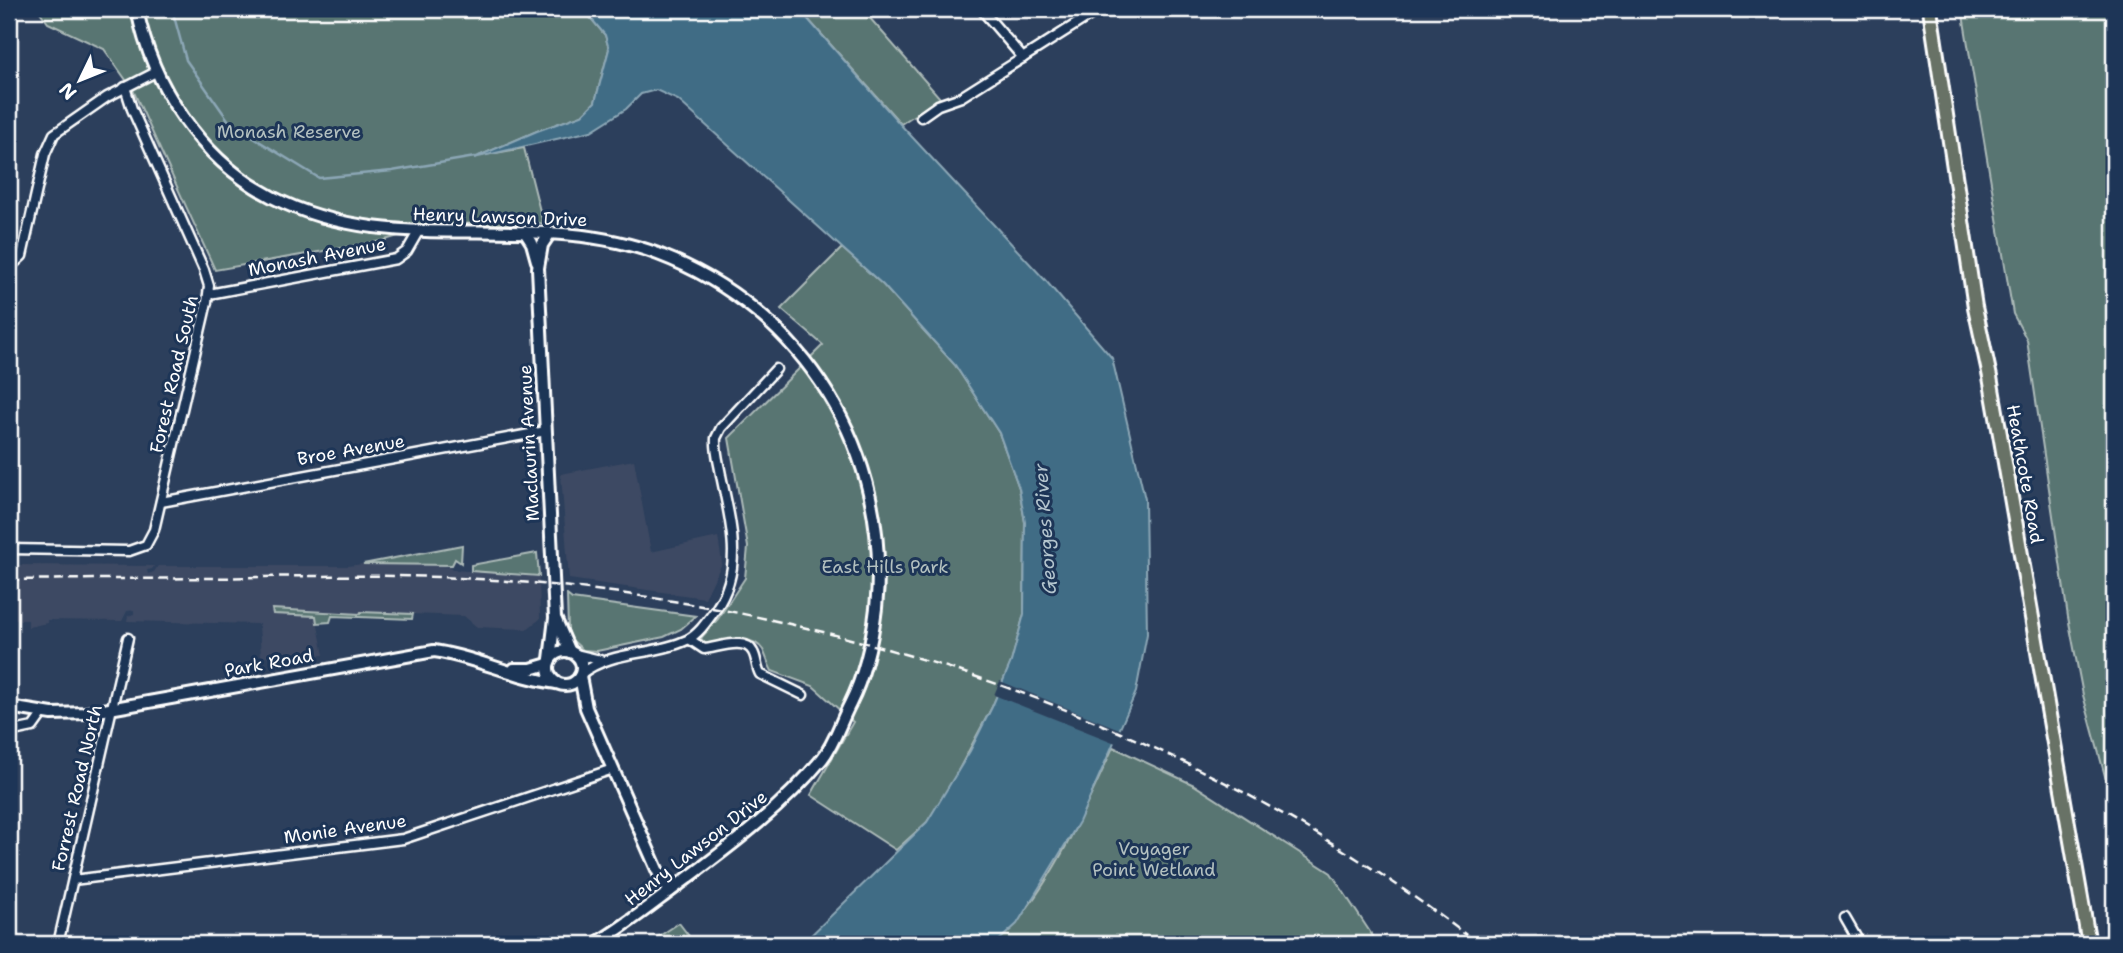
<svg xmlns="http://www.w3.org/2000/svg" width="2123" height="953" font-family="'Shantell Sans',sans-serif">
<rect width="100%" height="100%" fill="#2c3f5c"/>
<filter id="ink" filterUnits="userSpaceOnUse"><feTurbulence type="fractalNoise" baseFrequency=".0143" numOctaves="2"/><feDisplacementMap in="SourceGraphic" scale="14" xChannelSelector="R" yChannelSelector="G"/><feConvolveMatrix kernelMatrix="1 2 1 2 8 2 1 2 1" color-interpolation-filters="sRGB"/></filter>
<g filter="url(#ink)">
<g fill="#3e4a63">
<polygon points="634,460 651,552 718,537 722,563 705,598 569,579 561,474"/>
<polygon points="363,564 426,564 450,567 453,570 539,576 540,619 527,629 477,627 464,616 361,612 361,614 273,614 316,616 324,655 261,657 259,624 127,621 128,616 134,614 134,610 127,611 122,621 47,620 47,623 28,627 28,620 9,620 9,565 154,566 152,569 147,570 148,574 154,572 158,566 348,566"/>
</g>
<g fill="#597572" stroke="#acbab8" stroke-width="2">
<polygon points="38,9 583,9 605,35 609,49 595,102 582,115 537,131 479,156 524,148 543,223 437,224 382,241 215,270 133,90 104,49 48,23"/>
<polygon points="799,9 862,9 940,98 901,124"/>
<polygon points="1962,9 2114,9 2114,809 2083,695 2068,617 2027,340 2013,314"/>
<path d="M 842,248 L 883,285 L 955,365 L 999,433 L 1019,488 L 1025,522 L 1024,614 L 1011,663 L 992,707 L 949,788 L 927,822 L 896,850 L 811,795 L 853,722 L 813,686 L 772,671 C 768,664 766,656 763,650 C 750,631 722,644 705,645 L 701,638 L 718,619 L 745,578 L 748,547 L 729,438 L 823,345 L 781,309 Z"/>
<polygon points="462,545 461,563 455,559 452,565 363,564"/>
<polygon points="537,553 539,576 471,571 471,565"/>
<polygon points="567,595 572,599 696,616 681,629 664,637 597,651 583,650 571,639 568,630"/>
<polygon points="272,609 360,614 361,612 413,614 412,619 332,616 330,622 317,623 316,616 273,614"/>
<path d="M 1113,747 L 1194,785 L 1331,873 L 1374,938 L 1367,944 L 995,944 C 1048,895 1084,812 1113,747 Z"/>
<polygon points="679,923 695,944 654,944 652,941"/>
</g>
<polygon fill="#406c85" stroke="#8ca7b6" stroke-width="2" points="583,9 799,9 900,124 1046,281 1112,358 1145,499 1147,634 1136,692 1079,822 1017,924 995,944 802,944 927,822 970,751 992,707 1011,662 1024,614 1025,522 1019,488 999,433 955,365 883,285 678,100 656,90 641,94 626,109 591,131 474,158 537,131 582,115 595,102 609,49 605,35"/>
<polygon fill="#2c3f5c" points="1000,681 1124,731 1118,744 994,695"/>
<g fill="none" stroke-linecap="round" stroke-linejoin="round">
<polyline stroke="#8ca7b6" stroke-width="2.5" points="172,9 186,60 231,124 319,178 392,171 475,157"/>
<g stroke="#fff" stroke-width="13">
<g id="street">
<polyline points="981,9 1023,58"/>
<polyline points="921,117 938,105 961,97 1100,9"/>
<polyline points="9,268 22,256 45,154 54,134 107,97 156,72"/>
<polyline points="209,294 396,259 407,251 418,232"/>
<polyline points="161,502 546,431"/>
<polyline points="9,549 129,551 146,545 154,530 207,302 209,286 204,270 132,109 125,87"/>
<path d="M 689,639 L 704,649 C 717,648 745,636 753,652 C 757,659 756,667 760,674 L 803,695"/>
<polyline points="575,654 600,660"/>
<path d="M 581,674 C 611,650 653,656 687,640 C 699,634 708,620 716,609 C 745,567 730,521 721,475 C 719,463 715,451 716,438 L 721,428 L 776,369"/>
<polyline points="9,732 33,727 43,713"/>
<polyline points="73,880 403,839 613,769"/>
<polyline points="1845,918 1860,944"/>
<polyline points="58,944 128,638"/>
</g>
</g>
<g stroke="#fff" stroke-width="16">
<g id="secondary">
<path d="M 137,9 C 152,86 201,160 272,197 C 395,261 532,206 658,254 C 804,309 893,454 876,608 C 872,642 865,674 850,704 C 840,723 835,743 822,759 C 780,810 729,847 677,886 C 650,906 624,927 595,944"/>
<polyline points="525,232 532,243 537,261"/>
<polyline points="550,233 542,245 538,268 555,618 550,659"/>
<polyline points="556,620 570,652"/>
<circle cx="565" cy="668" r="17"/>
<polyline points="514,669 531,669 548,664"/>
<polyline points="580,676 586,708 659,874 670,891"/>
<path d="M 9,707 L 52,714 L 87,713 L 434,651 C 476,657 515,678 557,683"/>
</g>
</g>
<g stroke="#fff" stroke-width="18">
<polyline id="primary" points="1930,9 1975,307 1990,377 2089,944"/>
</g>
<use href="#street" stroke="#1d3557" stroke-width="8"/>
<use href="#secondary" stroke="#1d3557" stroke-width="10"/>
<use href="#primary" stroke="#687266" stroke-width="12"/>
<path stroke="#fff" stroke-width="2.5" stroke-dasharray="10 5" stroke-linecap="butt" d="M 9,580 C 76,579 144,579 211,578 C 310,576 408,573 507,581 C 855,608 1201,729 1478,944"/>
</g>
</g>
<g text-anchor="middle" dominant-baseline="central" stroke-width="6" stroke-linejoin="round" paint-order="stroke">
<g font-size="18" fill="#b4c1c0" stroke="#1d3557">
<text x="289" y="132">Monash Reserve</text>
<text x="885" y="567">East Hills Park</text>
<text x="1154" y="849">Voyager<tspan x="1154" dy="21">Point Wetland</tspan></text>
</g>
<g font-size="18" fill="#fff" stroke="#1d3557">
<text transform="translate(500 217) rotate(2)">Henry Lawson Drive</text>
<text transform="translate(317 257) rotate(-11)">Monash Avenue</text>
<text transform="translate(174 374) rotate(-77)">Forest Road South</text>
<text transform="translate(529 443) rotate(-93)">Maclaurin Avenue</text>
<text transform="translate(351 450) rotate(-10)">Broe Avenue</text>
<text transform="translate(2025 474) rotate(80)">Heathcote Road</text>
<text transform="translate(269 663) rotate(-10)">Park Road</text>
<text transform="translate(77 788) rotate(-77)">Forrest Road North</text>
<text transform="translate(345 829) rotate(-8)">Monie Avenue</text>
<text transform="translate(696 848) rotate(-38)">Henry Lawson Drive</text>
</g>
<g font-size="19" font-style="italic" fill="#b3c4ce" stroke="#1d3557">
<text transform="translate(1045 529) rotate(-94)">Georges River</text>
</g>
</g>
<rect width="2123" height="953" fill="none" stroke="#1d3557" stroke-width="35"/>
<rect x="18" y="18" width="2088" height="918" fill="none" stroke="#fff" stroke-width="2.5" filter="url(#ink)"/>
<g transform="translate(80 80) rotate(227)" stroke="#1d3557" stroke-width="5" paint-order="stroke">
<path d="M0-5L12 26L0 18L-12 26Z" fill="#ffffff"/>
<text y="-10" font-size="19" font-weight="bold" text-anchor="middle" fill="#ffffff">N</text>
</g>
</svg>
